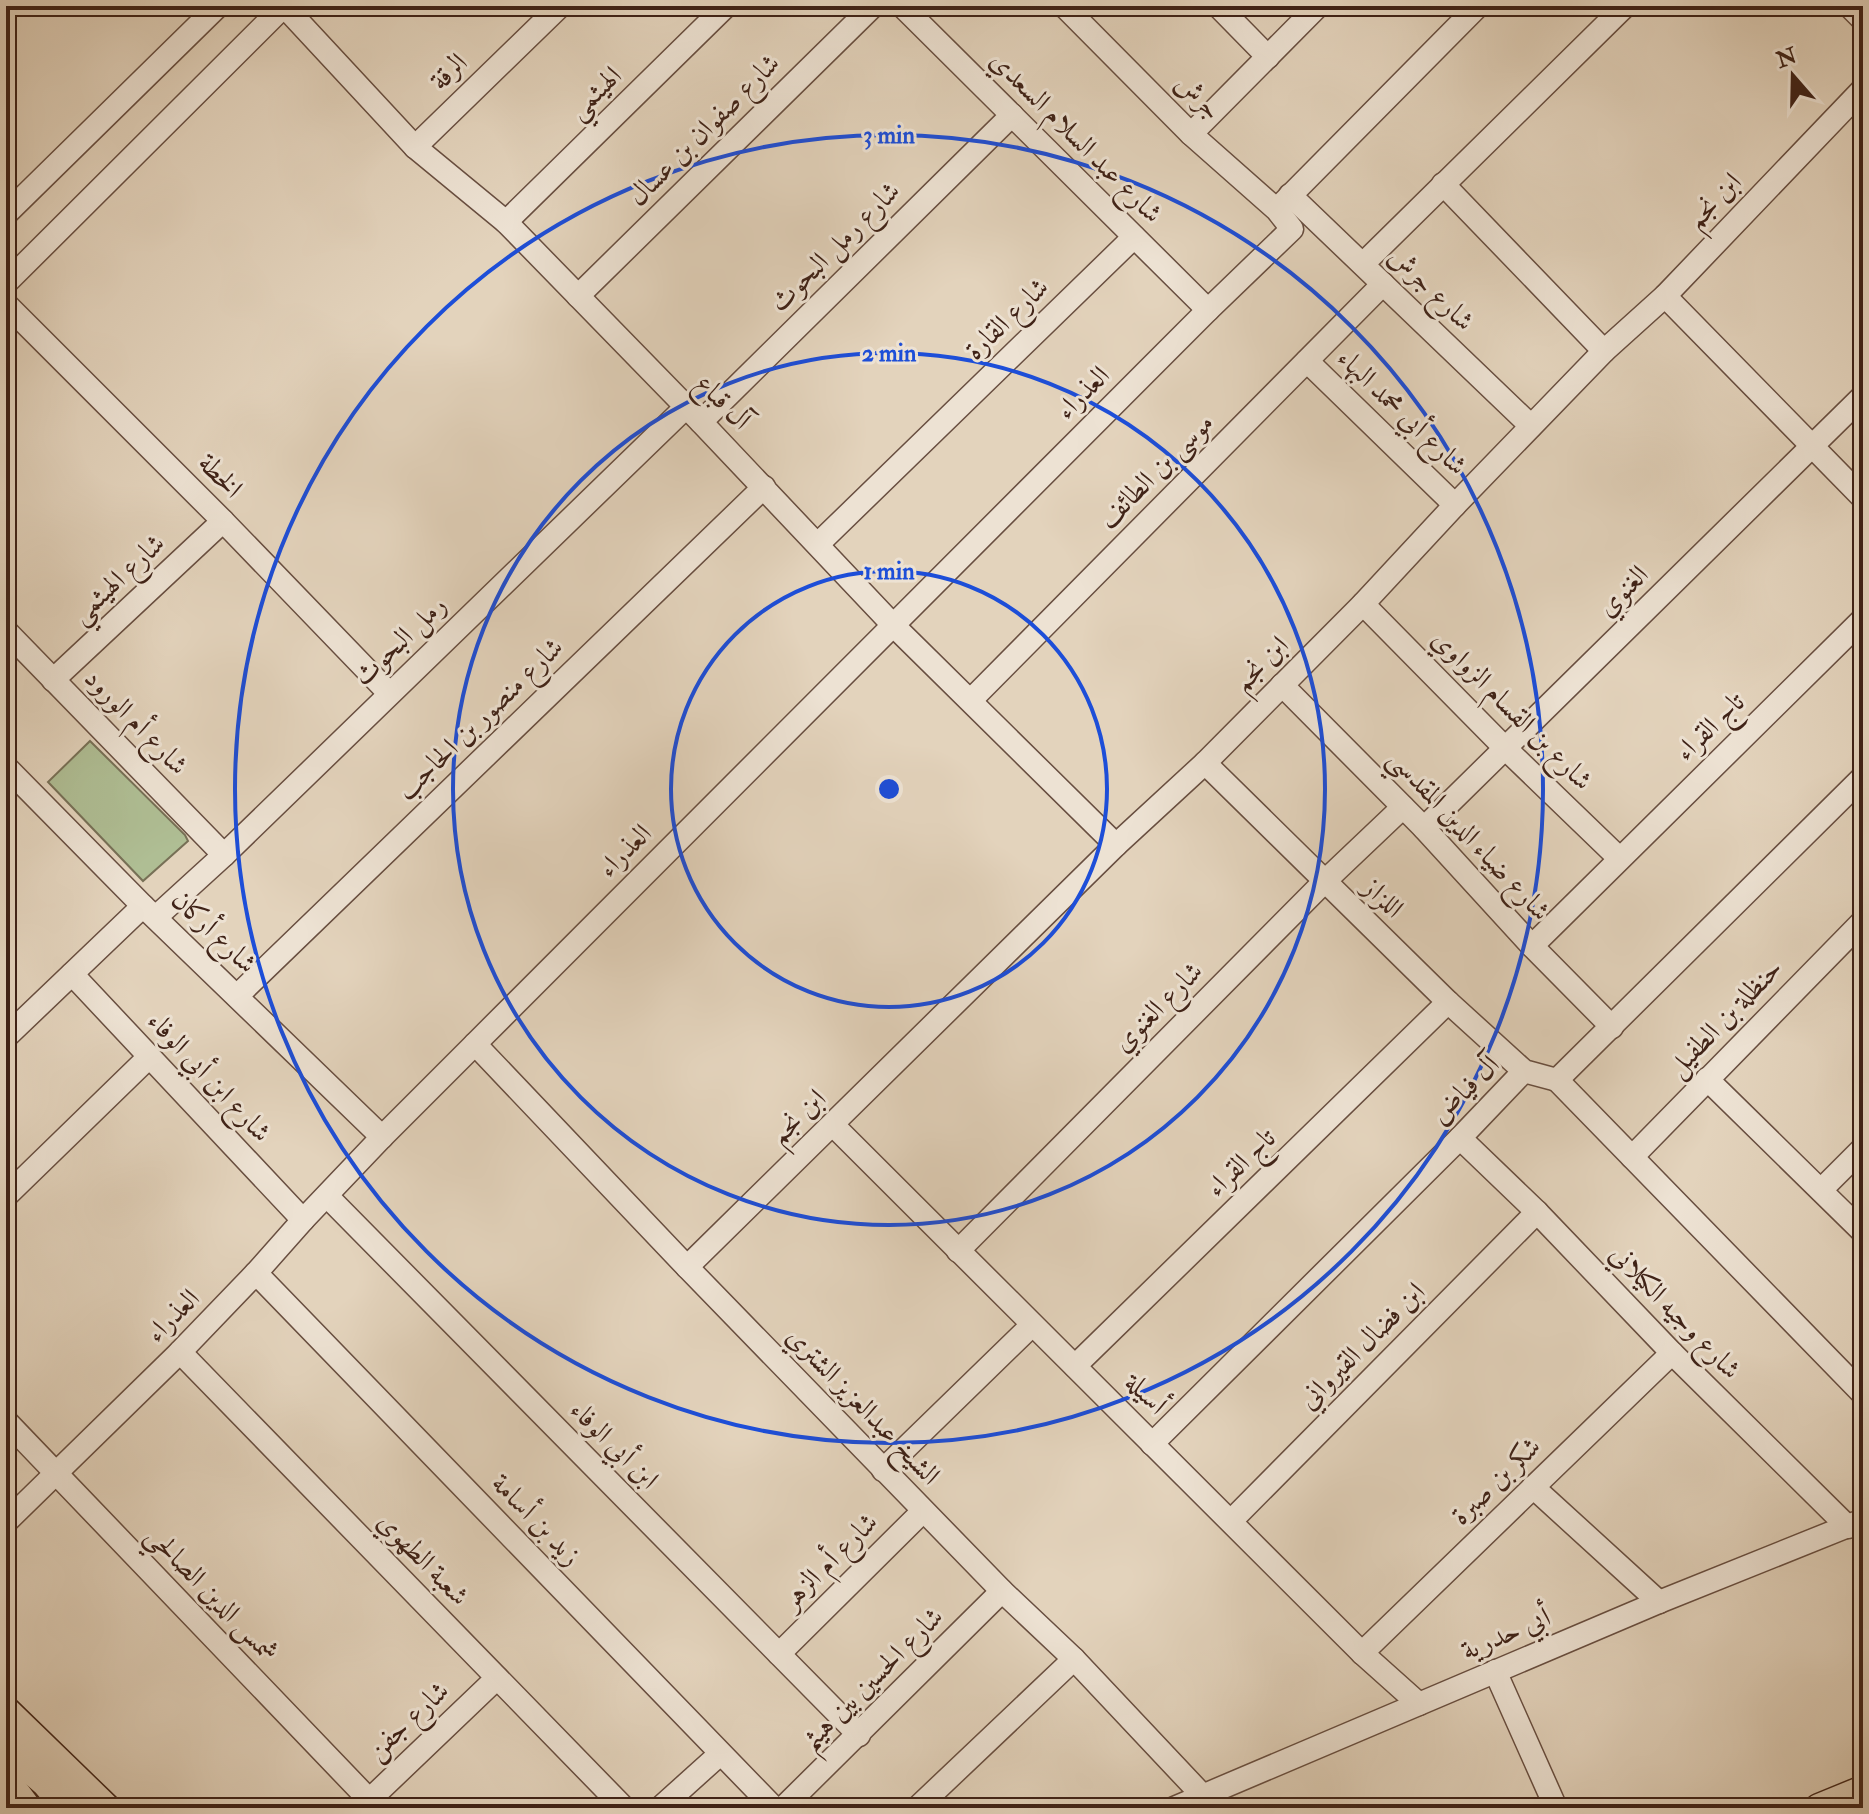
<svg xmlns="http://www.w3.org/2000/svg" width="1869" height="1814" font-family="'IM FELL Double Pica',Amiri,serif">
<rect width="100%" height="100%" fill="#e3d3bc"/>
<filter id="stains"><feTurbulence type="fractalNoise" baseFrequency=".0025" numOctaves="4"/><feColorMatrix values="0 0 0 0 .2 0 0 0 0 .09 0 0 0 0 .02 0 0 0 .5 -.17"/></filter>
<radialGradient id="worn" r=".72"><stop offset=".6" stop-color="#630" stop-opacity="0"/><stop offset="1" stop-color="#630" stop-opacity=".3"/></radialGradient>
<polygon fill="#afbe94" stroke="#777056" stroke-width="2" points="90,741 185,835 188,841 143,881 48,782"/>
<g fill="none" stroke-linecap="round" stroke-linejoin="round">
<g stroke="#684e40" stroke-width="25">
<g id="minor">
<polyline points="284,6 415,147 506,222 701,422 893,625 1116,845"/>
<polyline points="902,6 1208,310"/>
<polyline points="1218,6 1268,57"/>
<polyline points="1849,6 1863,20"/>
<polyline points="1191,134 1318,6"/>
<polyline points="415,147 560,6"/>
<polyline points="1443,184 1604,351"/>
<polyline points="1290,195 1531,426"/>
<polyline points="1282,204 1478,6"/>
<polyline points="6,214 218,6"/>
<polyline points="506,222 726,6"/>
<polyline points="1363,264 1625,6"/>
<polyline points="6,283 284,6"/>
<polyline points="578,296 873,6"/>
<polyline points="1665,296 1863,498"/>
<polyline points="6,304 223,521 389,693"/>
<polyline points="1307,361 1455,505"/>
<polyline points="701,422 1012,115"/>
<polyline points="818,544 1134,237"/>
<polyline points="1363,604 1506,749 1619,858"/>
<polyline points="6,631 224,855"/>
<polyline points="53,680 223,521"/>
<polyline points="1282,685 1424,828 1532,946 1612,1027"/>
<polyline points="971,700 1383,284"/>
<polyline points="1205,763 1448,1002 1524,1071 1557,1080 1863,777"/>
<polyline points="6,767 143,906 382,1137"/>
<polyline points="1424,828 1863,396"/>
<polyline points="156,917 224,855 686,407"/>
<polyline points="1532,946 1863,619"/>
<polyline points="72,974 303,1220"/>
<polyline points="237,996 764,487"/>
<polyline points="6,1037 143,906"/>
<polyline points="475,1044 687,1267 1002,1591 1074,1659 1203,1796 1209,1808"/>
<polyline points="1707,1079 1863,1232"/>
<polyline points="1557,1080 1863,1394"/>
<polyline points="833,1125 1362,1653 1419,1704"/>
<polyline points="1460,1138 1537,1212 1672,1353 1848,1527"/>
<polyline points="1632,1157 1863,921"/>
<polyline points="1821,1190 1863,1148"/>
<polyline points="6,1196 149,1057"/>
<polyline points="327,1196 859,1735"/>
<polyline points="958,1251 1324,882 1403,807"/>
<polyline points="687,1267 1116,845 1205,763 1363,604 1455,505 1604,351 1665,296 1863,89"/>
<polyline points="256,1273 774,1808"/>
<polyline points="180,1352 624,1808"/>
<polyline points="1075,1366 1448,1002"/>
<polyline points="6,1421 377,1808"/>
<polyline points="1152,1444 1460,1138 1524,1071"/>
<polyline points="883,1470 1032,1325"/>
<polyline points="1533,1487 1659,1602"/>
<polyline points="1231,1521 1537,1212"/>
<polyline points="6,1522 180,1352 256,1273 303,1220 382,1137 475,1044 1208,310 1292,229 1277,210 1191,134 1064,6"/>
<polyline points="1362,1653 1672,1353"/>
<polyline points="779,1654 923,1511"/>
<polyline points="1495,1671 1556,1808"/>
<polyline points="361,1808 497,1678"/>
<polyline points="660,1808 720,1754"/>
<polyline points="783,1808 1002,1591"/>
<polyline points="917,1808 1074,1659"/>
<polyline points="1174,1808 1659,1602 1863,1520"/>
</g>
</g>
<g stroke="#3f2217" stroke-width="31">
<g id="major">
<polyline points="6,1711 106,1808"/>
<polyline points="6,1748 46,1783 67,1808"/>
<polyline points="6,1780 27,1808"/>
<polyline points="1819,1808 1863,1790"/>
</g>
</g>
<use href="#minor" stroke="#ede2d3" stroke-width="22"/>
<use href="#major" stroke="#e3d3bc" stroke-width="28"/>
</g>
<g fill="none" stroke="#1d4ed8" stroke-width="4">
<circle cx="889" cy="789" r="218"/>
<circle cx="889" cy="789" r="436"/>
<circle cx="889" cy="789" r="654"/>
</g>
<g text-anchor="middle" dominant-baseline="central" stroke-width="6" stroke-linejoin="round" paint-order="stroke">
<g font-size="28" fill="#3f2217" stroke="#ede2d3">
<text transform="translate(449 72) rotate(-44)">الرقة</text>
<text transform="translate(595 93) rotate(-44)">الهيثمي</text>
<text transform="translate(1198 97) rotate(44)">جرش</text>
<text transform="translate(704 130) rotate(-45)">شارع صفوان بن عسال</text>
<text transform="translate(1076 137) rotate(45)">شارع عبد السلام السعدي</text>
<text transform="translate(1714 201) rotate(-46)">ابن نجم</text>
<text transform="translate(835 247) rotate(-45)">شارع رمل البحوث</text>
<text transform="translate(1431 289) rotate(44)">شارع جرش</text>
<text transform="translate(1007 319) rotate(-44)">شارع القارة</text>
<text transform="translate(1083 393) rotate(-45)">العذراء</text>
<text transform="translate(723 402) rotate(45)">آل قباع</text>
<text transform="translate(1402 412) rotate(44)">شارع أبي محمد البهاء</text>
<text transform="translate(1156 471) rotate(-45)">موسى بن الطائف</text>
<text transform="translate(220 476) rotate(45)">الخطة</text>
<text transform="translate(118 579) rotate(-43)">شارع الهيثمي</text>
<text transform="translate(1623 591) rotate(-45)">الغنوي</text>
<text transform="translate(400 641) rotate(-44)">رمل البحوث</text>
<text transform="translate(1261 664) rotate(-45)">ابن نجم</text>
<text transform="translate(1512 710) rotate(45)">شارع بن القسام الزواوي</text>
<text transform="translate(480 719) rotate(-44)">شارع منصور بن الحاجب</text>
<text transform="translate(136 722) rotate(46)">شارع أم الورود</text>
<text transform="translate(1710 727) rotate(-44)">تاج القراء</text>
<text transform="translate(1469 835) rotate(47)">شارع ضياء الدين المقدسي</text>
<text transform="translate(625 851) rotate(-45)">العذراء</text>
<text transform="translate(1383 898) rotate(44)">اللزاز</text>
<text transform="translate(214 932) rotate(44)">شارع أركان</text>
<text transform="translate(1158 1007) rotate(-45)">شارع الغنوي</text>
<text transform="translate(1725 1018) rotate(-46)">حنظلة بن الطفيل</text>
<text transform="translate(209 1077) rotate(47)">شارع ابن أبي الوفاء</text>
<text transform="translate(1465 1090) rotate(-45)">آل فياض</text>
<text transform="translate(798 1117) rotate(-44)">ابن نجم</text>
<text transform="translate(1241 1163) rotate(-44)">تاج القراء</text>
<text transform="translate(1675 1312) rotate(46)">شارع وجيه الكيلاني</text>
<text transform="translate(173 1316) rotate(-45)">العذراء</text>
<text transform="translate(1362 1346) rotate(-45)">ابن فضال القيرواني</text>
<text transform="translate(1146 1394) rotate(45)">أسيلة</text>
<text transform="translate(863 1406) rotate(46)">الشيخ عبدالعزيز الشتري</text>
<text transform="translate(614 1445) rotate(45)">ابن أبي الوفاء</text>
<text transform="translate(1496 1481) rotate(-44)">شكر بن صبرة</text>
<text transform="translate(536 1520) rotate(46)">زيد بن أسامة</text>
<text transform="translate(423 1559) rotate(46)">شعبة الطهوي</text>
<text transform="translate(830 1561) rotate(-45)">شارع أم الزهر</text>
<text transform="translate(212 1594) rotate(46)">شمس الدين الصالحي</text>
<text transform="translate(1506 1634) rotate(-23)">أبي حدرية</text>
<text transform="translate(872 1679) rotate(-45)">شارع الحسين بين هيثم</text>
<text transform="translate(408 1721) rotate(-43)">شارع جفن</text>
</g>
</g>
<circle cx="889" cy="789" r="12" fill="#1d4ed8" stroke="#ede2d3" stroke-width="4"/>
<g font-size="24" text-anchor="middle" font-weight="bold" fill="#1d4ed8" stroke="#ede2d3" stroke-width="6" stroke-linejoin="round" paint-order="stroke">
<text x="889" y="143">3 min</text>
<text x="889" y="361">2 min</text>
<text x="889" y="579">1 min</text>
</g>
<rect width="1869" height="1814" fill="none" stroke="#e3d3bc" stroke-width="32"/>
<rect x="8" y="8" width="1853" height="1798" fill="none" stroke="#3f2217" stroke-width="4"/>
<rect x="16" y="16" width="1837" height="1782" fill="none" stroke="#3f2217" stroke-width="2"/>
<g transform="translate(1793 76) rotate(340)" stroke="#ede2d3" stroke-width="6" paint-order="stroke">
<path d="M0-6L14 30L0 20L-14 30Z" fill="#3f2217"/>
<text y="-12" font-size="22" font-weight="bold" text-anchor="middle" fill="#3f2217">N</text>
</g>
<rect width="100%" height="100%" filter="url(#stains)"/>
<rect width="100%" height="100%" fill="url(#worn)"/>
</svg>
